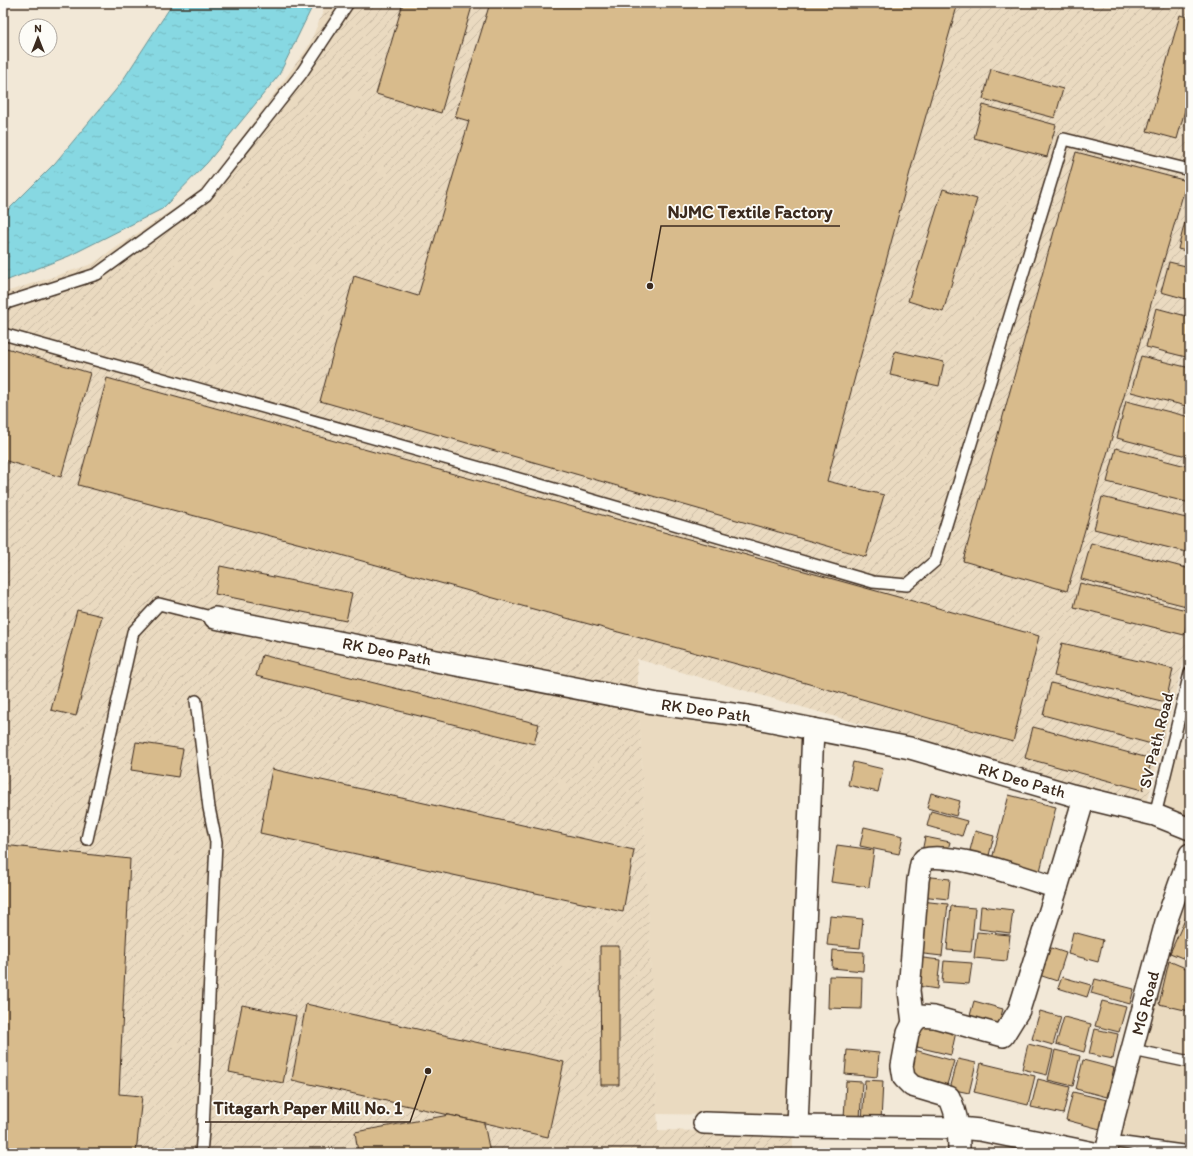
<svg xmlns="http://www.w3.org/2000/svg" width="1193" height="1156" font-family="Itim,sans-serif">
<defs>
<pattern id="industrial-furrows" width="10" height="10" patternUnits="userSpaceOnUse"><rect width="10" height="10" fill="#eadac0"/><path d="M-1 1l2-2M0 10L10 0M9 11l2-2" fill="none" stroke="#cabba5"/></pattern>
<pattern id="water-ripples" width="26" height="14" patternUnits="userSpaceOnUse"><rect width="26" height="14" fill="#87d8e2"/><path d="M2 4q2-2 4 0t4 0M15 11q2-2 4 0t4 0" fill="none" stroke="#75bac1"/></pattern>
</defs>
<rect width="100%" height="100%" fill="#f2e8d7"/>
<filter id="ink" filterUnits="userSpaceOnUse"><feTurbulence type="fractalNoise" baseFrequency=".025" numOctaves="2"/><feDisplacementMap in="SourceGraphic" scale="8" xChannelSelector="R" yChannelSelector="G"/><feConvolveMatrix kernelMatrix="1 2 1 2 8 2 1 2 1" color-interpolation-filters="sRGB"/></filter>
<g filter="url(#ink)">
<g fill="#eadac0">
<polygon points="639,708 803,736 791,1116 657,1114"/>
<polygon points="1176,754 1190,761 1190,818 1164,806"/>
<polygon points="1190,892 1190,1153 1114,1153 1156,988"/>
</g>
<polygon fill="url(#industrial-furrows)" points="327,3 1190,3 1190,637 1146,807 637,659 658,1130 793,1133 793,1153 3,1153 3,293 92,264 199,192 231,153 308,47"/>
<polygon fill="url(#water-ripples)" stroke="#699294" points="173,3 314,3 279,75 207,163 162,209 69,256 3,282 3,215 55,163 119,86"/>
<g fill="#d8bb8c" stroke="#3b2a1e">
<polygon points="403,3 473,3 441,113 376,94"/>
<polygon points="490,3 958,3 913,161 827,481 884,495 866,557 320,401 354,276 418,296 469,121 455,117"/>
<polygon points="1180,15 1190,18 1190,92 1177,139 1147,131"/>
<polygon points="991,69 1063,89 1055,118 983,99"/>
<polygon points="983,105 1056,125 1047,157 974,138"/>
<polygon points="1076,152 1187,181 1067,591 963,561"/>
<polygon points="943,189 977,199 943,312 908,301"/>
<polygon points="1186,218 1190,219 1190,252 1178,249"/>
<polygon points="1169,262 1190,267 1190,300 1161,292"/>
<polygon points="1156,308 1190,317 1190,358 1146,347"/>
<polygon points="3,347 90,373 61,477 3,460"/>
<polygon points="895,351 944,362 939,386 890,375"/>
<polygon points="1141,356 1190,368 1190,407 1131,392"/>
<polygon points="107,378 1039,636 1013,742 781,676 522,606 316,548 78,485"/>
<polygon points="1126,401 1190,417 1190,457 1117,438"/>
<polygon points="1116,448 1190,467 1190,503 1107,482"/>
<polygon points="1102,497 1190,519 1190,553 1094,529"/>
<polygon points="1091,543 1190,569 1190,607 1081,579"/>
<polygon points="220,566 352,593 346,621 215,594"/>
<polygon points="1080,583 1190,611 1184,635 1074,607"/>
<polygon points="77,610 102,616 76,716 51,710"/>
<polygon points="1062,643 1173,669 1166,702 1054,676"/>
<polygon points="262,655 539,724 534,744 256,676"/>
<polygon points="1051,683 1167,713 1159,746 1043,715"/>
<polygon points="1033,727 1152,759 1143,790 1025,758"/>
<polygon points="136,742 183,749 178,777 131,770"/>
<polygon points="853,762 883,769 878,792 848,785"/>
<polygon points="272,769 634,850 623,912 260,833"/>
<polygon points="931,793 960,801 956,816 927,808"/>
<polygon points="1009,795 1056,807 1040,871 992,859"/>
<polygon points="931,811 967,821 962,836 927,826"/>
<polygon points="864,827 903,836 899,854 860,846"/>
<polygon points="975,831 994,836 987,863 968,858"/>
<polygon points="925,837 950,842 946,857 922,852"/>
<polygon points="3,845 130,859 119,1094 142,1096 136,1153 3,1153"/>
<polygon points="837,845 874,850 869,887 831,882"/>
<polygon points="923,876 950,879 948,899 921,896"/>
<polygon points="921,901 948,904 942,956 915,953"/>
<polygon points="951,906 975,908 971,952 947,950"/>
<polygon points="981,906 1013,910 1010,933 979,929"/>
<polygon points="1188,913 1190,914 1190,961 1170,953"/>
<polygon points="830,916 863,919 860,948 827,945"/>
<polygon points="977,932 1010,935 1007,961 974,958"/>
<polygon points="1073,932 1103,940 1098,962 1068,954"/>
<polygon points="1042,945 1066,953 1057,981 1033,973"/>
<polygon points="600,946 619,946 619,1085 601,1085"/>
<polygon points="833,950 864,952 863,971 832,968"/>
<polygon points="915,957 940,960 937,989 911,985"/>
<polygon points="944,961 972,963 969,984 942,982"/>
<polygon points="1169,961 1190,970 1190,1007 1189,1011 1159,1004"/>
<polygon points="829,976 862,977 861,1009 828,1008"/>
<polygon points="1062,977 1091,985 1087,997 1058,988"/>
<polygon points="1095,979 1134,989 1130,1004 1091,993"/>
<polygon points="974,1001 1003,1009 997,1031 968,1023"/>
<polygon points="1102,1001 1126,1007 1119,1032 1095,1026"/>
<polygon points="306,1004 564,1062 548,1137 292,1080"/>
<polygon points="242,1005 296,1016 283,1083 229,1072"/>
<polygon points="1040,1011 1061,1017 1053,1045 1032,1039"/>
<polygon points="1064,1017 1091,1024 1084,1052 1056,1044"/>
<polygon points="920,1018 957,1027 951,1055 913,1046"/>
<polygon points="1095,1029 1118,1034 1113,1059 1089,1054"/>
<polygon points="1028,1044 1053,1050 1047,1075 1022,1069"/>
<polygon points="847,1050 879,1053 877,1077 845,1074"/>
<polygon points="915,1050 954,1061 946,1088 908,1077"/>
<polygon points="1055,1050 1080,1056 1073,1086 1048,1080"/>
<polygon points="958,1059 976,1063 969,1093 950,1089"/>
<polygon points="1083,1060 1114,1068 1107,1097 1076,1089"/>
<polygon points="981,1063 1035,1076 1028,1105 974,1092"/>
<polygon points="1038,1079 1070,1087 1063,1114 1031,1107"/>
<polygon points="865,1080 883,1081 881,1121 862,1120"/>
<polygon points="846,1081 862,1082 860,1120 844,1119"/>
<polygon points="1073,1092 1107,1100 1100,1129 1066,1120"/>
<polygon points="449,1115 484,1123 490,1153 358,1153 355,1132"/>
</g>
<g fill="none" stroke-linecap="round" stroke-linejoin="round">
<g stroke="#3b2a1e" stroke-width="14">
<g id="service">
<polyline points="3,304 97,274 206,195 301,74 348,3"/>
<polyline points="3,334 537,484 873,582 907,585 935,561 1064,139 1190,170"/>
<polyline points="196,701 209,808 216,842 203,1131 201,1153"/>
<polyline points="1155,815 1190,673"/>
<polyline points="87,839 133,632 159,604 215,618"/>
<polyline points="1133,1050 1190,1062"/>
<polyline points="1109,1141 1190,1152"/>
</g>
</g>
<g stroke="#3b2a1e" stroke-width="24">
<g id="minor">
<polyline points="215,618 658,704 747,716 910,748 1072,795 1155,815 1190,829"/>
<path d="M 913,1023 L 909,991 L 918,880 L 921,864 L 924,859 C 952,851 1028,879 1057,888"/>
<polyline points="704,1123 797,1126 959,1128 980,1130 1094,1153"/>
<polyline points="797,1126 813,729"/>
<path d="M 959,1153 C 959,1133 958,1115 949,1097 L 912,1086 L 904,1078 L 902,1066 L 908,1033 L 913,1023 L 920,1016 L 934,1017 L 1003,1036 L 1019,1010 L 1057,888 L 1084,798"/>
<polyline points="1106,1153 1114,1117 1166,922 1190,854"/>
</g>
</g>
<use href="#service" stroke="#fdfcf7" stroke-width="11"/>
<use href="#minor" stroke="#fdfcf7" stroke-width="21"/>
</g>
</g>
<g text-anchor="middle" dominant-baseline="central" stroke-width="3.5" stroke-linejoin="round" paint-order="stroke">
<g font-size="17" fill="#3b2a1e" stroke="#fdfcf7">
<text transform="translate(387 651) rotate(11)">RK Deo Path</text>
<text transform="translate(706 710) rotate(8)">RK Deo Path</text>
<text transform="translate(1156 740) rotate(-76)">SV Path Road</text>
<text transform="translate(1022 780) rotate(16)">RK Deo Path</text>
<text transform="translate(1145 1003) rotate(-75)">MG Road</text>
</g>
</g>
<path fill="none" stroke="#3b2a1e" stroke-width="1.5" d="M650 286L661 226H840M428 1071L410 1122H205"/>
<g fill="#3b2a1e" stroke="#fdfcf7" stroke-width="1.5">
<circle cx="650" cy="286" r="4"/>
<circle cx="428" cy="1071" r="4"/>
</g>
<g font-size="18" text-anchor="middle" font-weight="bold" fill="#3b2a1e" stroke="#fdfcf7" stroke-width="3.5" stroke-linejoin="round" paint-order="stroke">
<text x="750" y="218">NJMC Textile Factory</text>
<text x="308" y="1114">Titagarh Paper Mill No. 1</text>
</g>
<rect width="1193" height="1156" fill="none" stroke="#fdfcf7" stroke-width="16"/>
<rect x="8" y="8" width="1177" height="1140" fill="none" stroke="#3b2a1e" stroke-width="1.5" filter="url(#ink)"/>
<g transform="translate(38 38)"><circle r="19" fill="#fdfcf7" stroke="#afa8a0"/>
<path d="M0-3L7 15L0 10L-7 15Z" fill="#3b2a1e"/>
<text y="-6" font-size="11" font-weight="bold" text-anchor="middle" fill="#3b2a1e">N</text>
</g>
</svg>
